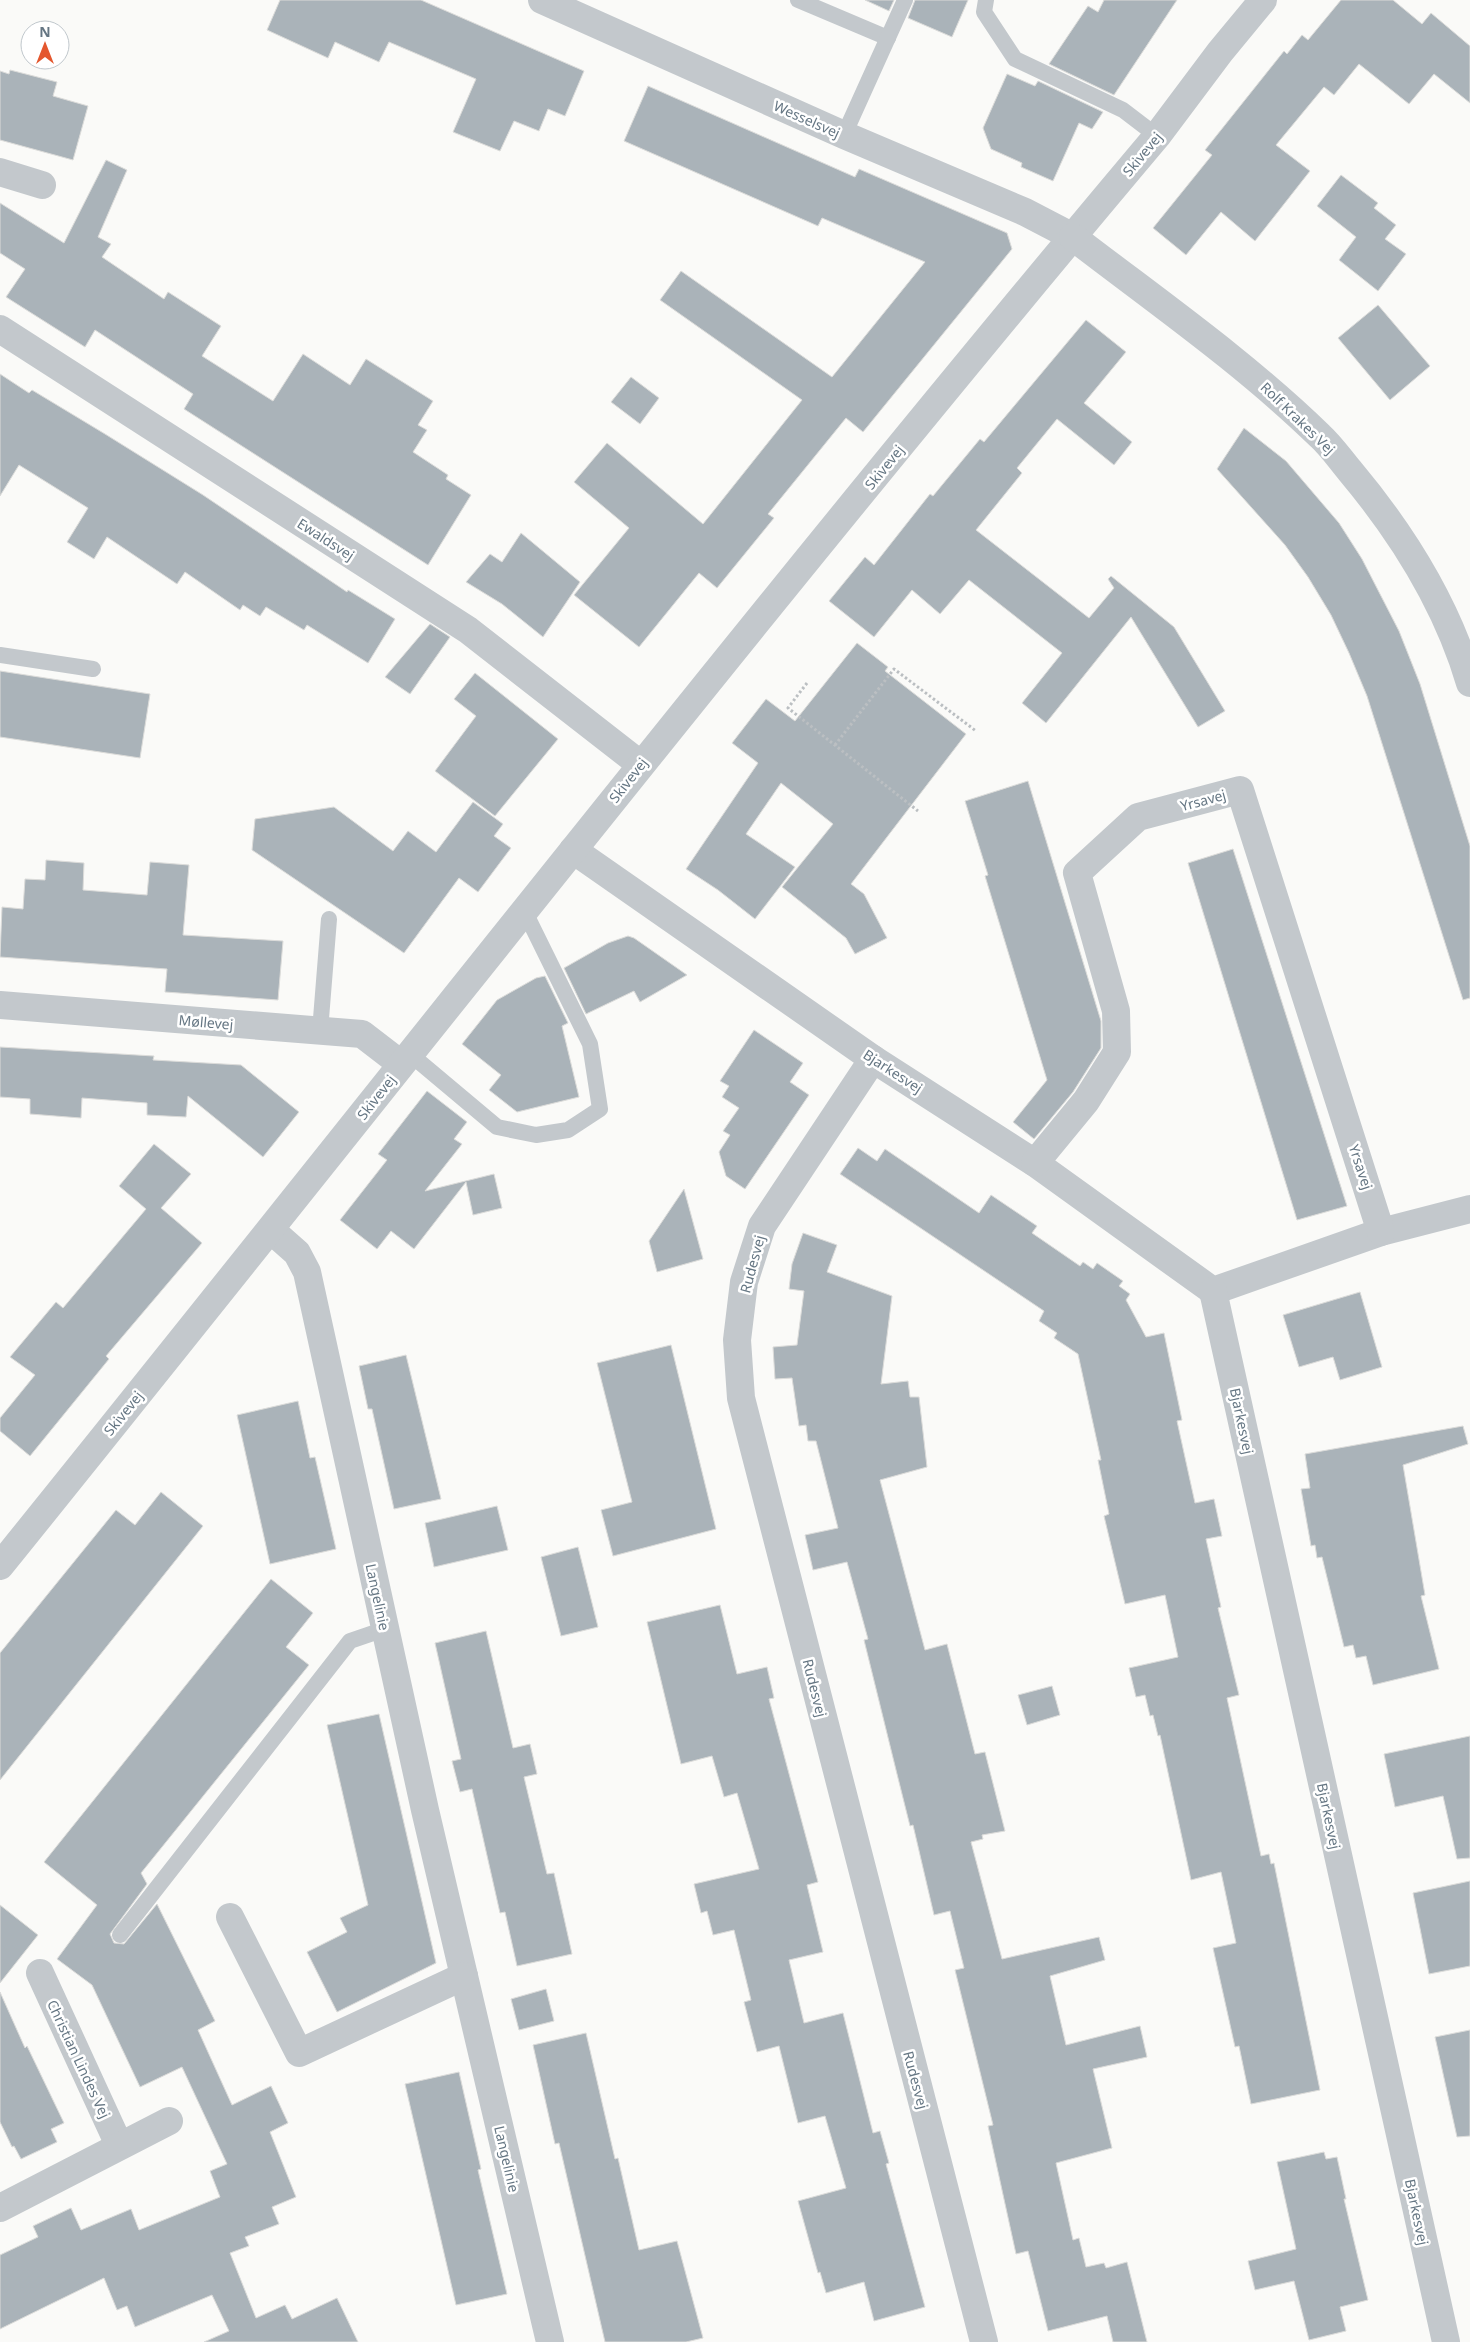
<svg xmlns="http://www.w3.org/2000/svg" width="1470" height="2342" font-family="'Noto Sans',sans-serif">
<rect width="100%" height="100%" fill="#fafaf8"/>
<g fill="#aab3b9" stroke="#dcdcda">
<polygon points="280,0 421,0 584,71 565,116 548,109 539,131 514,121 500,151 453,132 476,79 389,42 379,62 335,42 328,58 267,30"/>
<polygon points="865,0 894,0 889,11"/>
<polygon points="915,0 968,0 952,37 908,18"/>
<polygon points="1104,0 1177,0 1114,95 1049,64 1088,6 1098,12"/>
<polygon points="1341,0 1393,0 1422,24 1431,13 1470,46 1470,103 1434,74 1409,104 1359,64 1334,95 1324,87 1276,145 1310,171 1255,241 1221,212 1186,255 1153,228 1212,155 1205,150 1284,51 1287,54 1302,35 1308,40"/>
<polygon points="10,70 57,82 53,96 88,106 73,160 0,140 0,71 9,74"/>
<polygon points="1007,74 1035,86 1038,81 1103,112 1092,129 1079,123 1053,181 1021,167 1022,163 991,149 983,128"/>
<polygon points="648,86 855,177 859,169 1007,233 1012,249 863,432 846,418 768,514 774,518 717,588 699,573 639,647 574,595 629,528 574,482 607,443 703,524 802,400 660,300 681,271 832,377 925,262 822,218 818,226 624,141"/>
<polygon points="106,160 127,170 98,237 111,244 102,257 164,299 168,292 221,326 202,356 273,401 303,354 350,385 366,359 433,401 418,425 427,430 413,452 448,475 446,479 471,495 428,565 184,409 193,394 95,330 85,347 6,297 25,269 0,253 0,203 64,243"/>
<polygon points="1341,175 1378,203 1374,208 1396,225 1385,239 1406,254 1378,291 1339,260 1356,237 1317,206"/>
<polygon points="1378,305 1430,366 1390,400 1338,338"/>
<polygon points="1086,320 1126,352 1084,403 1132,442 1114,465 1057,419 1017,468 1022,473 976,530 1089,618 1114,588 1108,579 1111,576 1174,627 1225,711 1198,727 1131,617 1046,723 1022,703 1062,653 969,580 940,614 912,590 874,637 829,601 865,557 874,565 930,494 933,496 980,439 984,442"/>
<polygon points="0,374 29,393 32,390 105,434 203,495 347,592 348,590 395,619 368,663 307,625 304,630 266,607 260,616 243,605 240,610 185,572 177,584 107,537 94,559 67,542 88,508 19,465 0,496"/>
<polygon points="631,377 659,398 640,424 611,402"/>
<polygon points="1244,428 1286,461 1339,523 1362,559 1399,631 1420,684 1470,846 1470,998 1463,1000 1367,696 1349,653 1331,615 1308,577 1285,545 1217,469"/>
<polygon points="521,533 580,582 543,637 502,604 466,582 490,554 502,562"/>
<polygon points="430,624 450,637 410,694 385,677"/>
<polygon points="857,643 888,667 885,671 966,734 851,884 864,894 887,938 855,954 846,938 782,887 833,824 781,783 746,834 795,867 755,919 718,890 686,869 758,763 732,743 766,699 795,721"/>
<polygon points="0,671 150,694 140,758 0,737"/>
<polygon points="475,673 558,739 495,816 435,771 476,716 454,699"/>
<polygon points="1028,781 1101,1021 1101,1048 1073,1092 1034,1139 1013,1122 1047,1080 985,876 988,875 965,801"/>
<polygon points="473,802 503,824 494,836 511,848 478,892 459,878 404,953 252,850 255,819 334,807 393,851 408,831 436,852"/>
<polygon points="1233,849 1347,1206 1297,1220 1188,863"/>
<polygon points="46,860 84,863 83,890 147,895 150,862 189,865 183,935 283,941 278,1000 165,992 167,969 0,957 2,907 23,909 25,879 45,880"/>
<polygon points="628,936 634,938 687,975 640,1002 634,991 586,1014 564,968 608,943"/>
<polygon points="545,976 568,1023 562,1026 579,1097 517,1112 489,1090 501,1075 462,1044 497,1000 536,978"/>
<polygon points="754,1030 803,1063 790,1082 809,1095 745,1189 726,1176 719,1152 730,1135 723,1131 739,1108 722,1097 729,1086 720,1081"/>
<polygon points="0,1047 154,1056 153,1060 241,1065 299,1112 263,1157 188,1096 186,1117 147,1115 147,1103 82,1098 81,1118 30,1114 30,1099 0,1097"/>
<polygon points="427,1091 467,1122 454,1139 462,1144 425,1191 494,1174 502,1208 473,1215 466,1182 414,1249 391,1231 377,1249 340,1220 387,1160 378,1154"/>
<polygon points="154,1144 191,1174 161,1208 202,1243 106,1356 109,1359 30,1456 0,1431 0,1418 35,1375 10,1357 56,1302 63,1308 146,1209 119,1186"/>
<polygon points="858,1148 877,1161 885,1149 979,1213 991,1195 1037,1226 1032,1233 1080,1266 1083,1262 1093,1269 1097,1263 1123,1281 1119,1286 1130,1294 1126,1300 1146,1337 1164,1333 1182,1420 1177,1421 1195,1503 1214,1499 1222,1536 1206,1539 1221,1607 1218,1608 1239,1695 1227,1698 1261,1856 1269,1854 1271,1864 1274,1863 1320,2090 1251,2104 1239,2046 1235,2047 1213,1948 1236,1943 1221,1872 1191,1880 1160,1735 1158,1736 1153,1715 1150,1716 1145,1695 1136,1697 1129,1668 1178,1657 1165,1595 1125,1604 1104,1516 1109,1514 1098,1460 1101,1460 1078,1354 1054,1338 1057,1333 1039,1321 1044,1311 840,1174"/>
<polygon points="684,1189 703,1259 657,1272 649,1241"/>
<polygon points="803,1233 837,1245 827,1272 892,1296 881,1384 908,1381 910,1397 919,1397 927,1467 880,1480 925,1650 947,1644 975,1754 985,1752 1005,1831 982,1835 983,1839 971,1842 1002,1959 1099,1937 1105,1960 1050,1976 1066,2045 1140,2026 1147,2057 1093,2069 1112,2148 1056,2163 1073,2240 1079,2238 1086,2267 1104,2263 1106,2268 1127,2262 1147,2342 1113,2342 1107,2316 1048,2331 1028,2251 1016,2254 988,2126 993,2125 955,1970 964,1968 950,1911 934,1915 913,1825 910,1826 897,1774 864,1640 868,1639 847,1562 813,1570 805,1535 838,1528 816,1441 808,1441 806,1425 799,1426 792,1378 775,1379 773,1347 797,1345 804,1291 789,1289 792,1264"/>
<polygon points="1360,1292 1382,1367 1340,1380 1333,1357 1299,1367 1283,1315"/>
<polygon points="671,1345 716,1529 613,1556 601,1510 632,1502 597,1363"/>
<polygon points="406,1355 441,1499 394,1509 372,1409 368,1409 359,1366"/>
<polygon points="298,1401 310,1458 315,1457 336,1549 270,1564 237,1415"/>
<polygon points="1463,1426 1468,1444 1403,1465 1425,1595 1421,1596 1439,1669 1373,1685 1366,1656 1356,1658 1353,1645 1344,1647 1322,1557 1317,1558 1315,1545 1311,1546 1301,1489 1310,1488 1305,1454"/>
<polygon points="161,1492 203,1526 0,1780 0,1653 116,1510 135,1525"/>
<polygon points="497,1506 508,1550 434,1567 425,1523"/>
<polygon points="578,1547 598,1627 561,1636 541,1557"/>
<polygon points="271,1579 313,1613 286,1647 309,1665 141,1873 147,1884 110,1934 114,1943 124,1944 157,1904 215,2021 198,2030 232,2105 271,2086 288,2123 270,2132 296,2197 272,2207 279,2224 245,2237 249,2246 230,2253 256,2318 285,2305 292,2319 337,2298 358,2342 204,2342 229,2331 212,2295 135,2327 127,2306 117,2310 104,2278 0,2329 0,2255 38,2237 33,2226 71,2208 81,2230 131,2209 139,2230 220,2197 210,2171 227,2164 182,2067 140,2087 92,1985 57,1959 97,1905 44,1862"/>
<polygon points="720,1605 737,1674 767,1667 774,1698 769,1699 818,1882 807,1885 823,1952 789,1960 804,2023 843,2013 873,2133 880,2131 889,2163 886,2164 925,2307 874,2321 864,2282 826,2293 820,2272 818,2273 798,2201 846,2188 825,2116 798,2123 779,2046 757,2052 744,2002 751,2000 734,1930 713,1935 707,1911 701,1913 694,1884 759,1869 737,1793 724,1797 712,1756 681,1764 647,1622"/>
<polygon points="486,1631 513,1748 530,1744 537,1774 524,1777 547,1874 554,1873 572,1954 517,1966 505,1912 500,1913 472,1789 460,1792 452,1761 461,1759 435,1643"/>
<polygon points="1052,1686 1060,1715 1027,1725 1018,1695"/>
<polygon points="379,1714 436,1963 337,2012 307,1952 347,1932 340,1918 368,1905 327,1725"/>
<polygon points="1470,1736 1470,1858 1457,1859 1443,1796 1395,1807 1384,1754"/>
<polygon points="1470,1881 1470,1966 1429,1974 1413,1893"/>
<polygon points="0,1905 38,1935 0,1983"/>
<polygon points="546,1989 554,2021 519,2030 511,1999"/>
<polygon points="0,1992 25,2048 27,2046 64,2123 51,2129 57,2142 21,2159 14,2146 12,2147 0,2122"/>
<polygon points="1470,2030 1470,2136 1457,2137 1435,2037"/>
<polygon points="586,2033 615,2159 618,2158 639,2250 677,2241 703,2338 686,2342 605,2342 559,2143 555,2144 533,2045"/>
<polygon points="459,2072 481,2169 478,2170 507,2294 456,2305 405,2084"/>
<polygon points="1324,2152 1326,2159 1337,2157 1346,2199 1344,2199 1368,2300 1340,2307 1346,2331 1309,2340 1294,2281 1255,2290 1248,2261 1296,2249 1277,2162"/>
</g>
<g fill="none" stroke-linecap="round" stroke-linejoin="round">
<g stroke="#bbbfc2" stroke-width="3" stroke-dasharray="2.5 2.5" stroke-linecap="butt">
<polyline points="807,683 788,708 918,811"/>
<polyline points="835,745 894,669 976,731"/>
</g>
<g stroke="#c3c8cc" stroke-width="16">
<polyline points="798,0 888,38"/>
<polyline points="986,0 984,12 1015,59 1123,110 1157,136"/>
<polyline points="844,135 905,0"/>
<polyline points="0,655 93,669"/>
<polyline points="320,1031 329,919"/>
<polyline points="410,1054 497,1127 536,1135 568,1130 600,1109 590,1044 524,910"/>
<polyline points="120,1935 350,1641 385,1629"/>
</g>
<g stroke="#c3c8cc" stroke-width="28">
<polyline points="542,0 844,135 1025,212 1073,237"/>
<polyline points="0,172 42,185"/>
<polyline points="0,329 468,630 640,764"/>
<polyline points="573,850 873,1059 1035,1163 1213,1291 1381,1232 1470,1209"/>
<polyline points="0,1005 362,1034 401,1064"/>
<polyline points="873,1059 762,1226 744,1282 737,1340 741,1398 984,2342"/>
<polyline points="1035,1163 1086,1101 1117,1052 1116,1011 1077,873 1138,817 1240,790 1381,1232"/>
<polyline points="271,1230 297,1253 307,1272 425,1810 550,2342"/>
<polyline points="1213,1291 1446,2342"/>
<path d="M 0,1566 C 385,1089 762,605 1157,136 L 1220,52 L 1263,0"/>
<polyline points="230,1917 299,2053 464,1976"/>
<polyline points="40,1973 119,2145"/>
<polyline points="0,2208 169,2121"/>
</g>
<path stroke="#c3c8cc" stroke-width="28" d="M 1073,237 C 1156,301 1244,362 1320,436 C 1331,446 1340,459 1350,471 C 1402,533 1447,605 1470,683"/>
</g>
<g text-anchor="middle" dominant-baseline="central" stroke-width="5" stroke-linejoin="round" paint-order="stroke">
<g font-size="14" fill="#657683" stroke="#fff">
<text transform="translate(807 119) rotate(24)">Wesselsvej</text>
<text transform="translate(1142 154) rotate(-50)">Skivevej</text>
<text transform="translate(1298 418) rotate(44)">Rolf Krakes Vej</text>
<text transform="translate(884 467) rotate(-51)">Skivevej</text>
<text transform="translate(326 539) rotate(33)">Ewaldsvej</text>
<text transform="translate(628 780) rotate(-52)">Skivevej</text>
<text transform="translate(1203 800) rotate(-15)">Yrsavej</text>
<text transform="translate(206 1022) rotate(5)">Møllevej</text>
<text transform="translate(893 1071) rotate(33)">Bjarkesvej</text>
<text transform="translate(376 1097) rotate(-52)">Skivevej</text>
<text transform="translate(1361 1167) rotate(72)">Yrsavej</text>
<text transform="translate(752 1264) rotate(-75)">Rudesvej</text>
<text transform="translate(123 1413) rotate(-51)">Skivevej</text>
<text transform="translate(1242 1421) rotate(78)">Bjarkesvej</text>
<text transform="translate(378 1597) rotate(78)">Langelinie</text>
<text transform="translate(815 1688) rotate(76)">Rudesvej</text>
<text transform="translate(1329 1816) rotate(78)">Bjarkesvej</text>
<text transform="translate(79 2059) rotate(65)">Christian Lindes Vej</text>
<text transform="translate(916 2080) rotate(75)">Rudesvej</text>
<text transform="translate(507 2159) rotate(77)">Langelinie</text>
<text transform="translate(1417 2212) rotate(78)">Bjarkesvej</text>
</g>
</g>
<g transform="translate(45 45)"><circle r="24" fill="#ffffff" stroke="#c1c8cd"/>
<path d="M0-4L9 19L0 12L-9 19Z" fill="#e4572e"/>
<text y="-8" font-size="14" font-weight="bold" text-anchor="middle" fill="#657683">N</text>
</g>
</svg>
